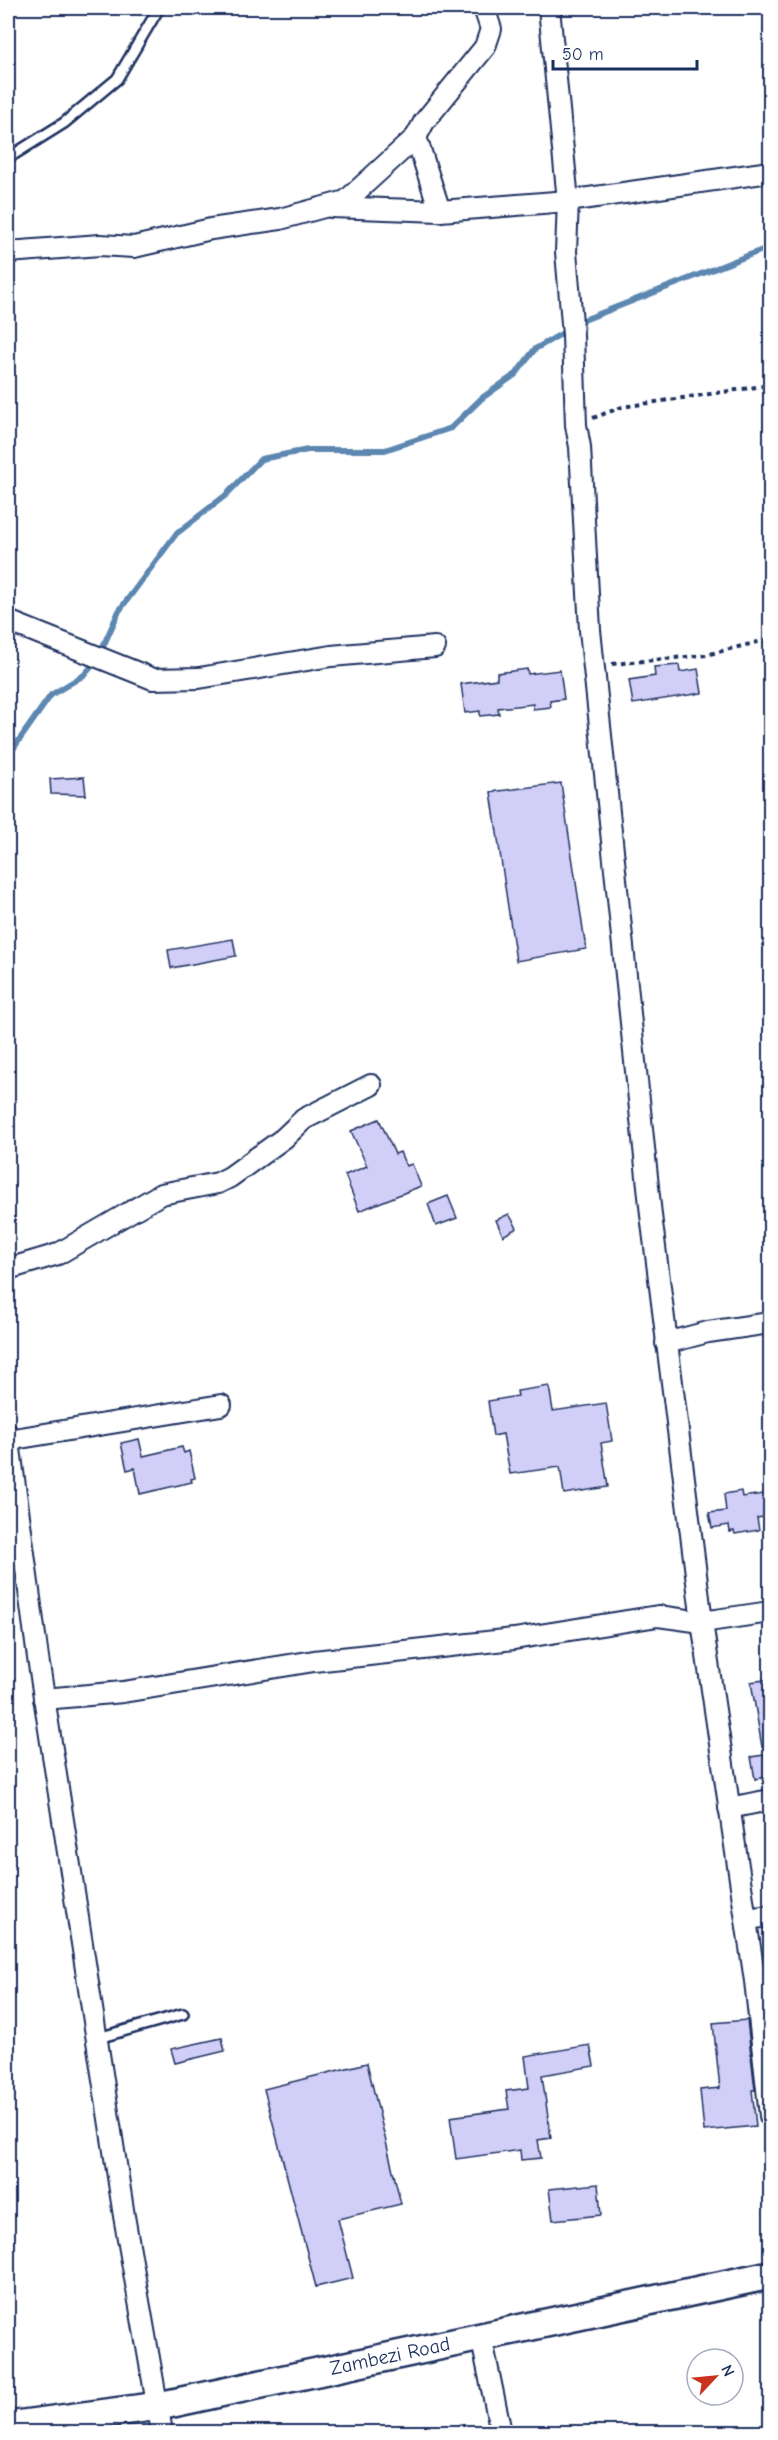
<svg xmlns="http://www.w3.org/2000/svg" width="778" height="2440" font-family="'Comic Neue',sans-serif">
<rect width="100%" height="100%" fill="#fff"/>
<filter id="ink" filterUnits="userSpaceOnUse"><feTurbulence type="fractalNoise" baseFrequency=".0167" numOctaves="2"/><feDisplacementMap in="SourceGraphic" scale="12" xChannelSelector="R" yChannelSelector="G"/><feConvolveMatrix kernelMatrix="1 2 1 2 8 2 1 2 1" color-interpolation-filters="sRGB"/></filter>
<g filter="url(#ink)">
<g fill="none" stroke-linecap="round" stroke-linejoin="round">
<g stroke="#5c87b0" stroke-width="6">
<polyline points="576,323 770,247"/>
<polyline points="101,651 119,611 176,534 226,495 261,459 308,450 385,450 451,428 482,398 516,374 535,349 568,330"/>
<polyline points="8,756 51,695 84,675 93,665"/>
</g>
</g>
<g fill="#d1cef7" stroke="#1b2f5e" stroke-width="1.5">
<polygon points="679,665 680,672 698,669 702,693 633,704 629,680 655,676 654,667"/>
<polygon points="527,669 528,674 560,670 564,699 550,701 551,707 533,709 533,704 498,708 499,714 480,716 480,711 465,713 461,684 497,679 497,673"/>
<polygon points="84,777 86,795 51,794 50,779"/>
<polygon points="561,783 586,949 516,961 491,792"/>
<polygon points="233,939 236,956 171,968 168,950"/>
<polygon points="379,1119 395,1154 400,1152 406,1166 412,1164 421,1186 359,1211 345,1175 367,1166 351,1131"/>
<polygon points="448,1196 457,1218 436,1226 428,1204"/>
<polygon points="509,1214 517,1228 503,1236 496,1220"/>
<polygon points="549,1386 553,1411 606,1403 612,1441 601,1443 608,1487 564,1494 560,1467 510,1474 503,1434 493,1436 488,1401 518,1396 517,1391"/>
<polygon points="139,1439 143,1456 182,1447 184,1453 189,1451 195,1478 191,1479 192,1482 140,1494 135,1468 127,1470 121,1443"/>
<polygon points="741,1491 742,1497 771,1493 771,1516 757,1518 759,1530 735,1534 734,1531 730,1532 729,1525 712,1528 709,1513 726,1511 724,1494"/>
<polygon points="771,1679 771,1746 762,1747 751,1682"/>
<polygon points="771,1754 771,1776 755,1779 751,1757"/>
<polygon points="747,2020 755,2090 752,2090 756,2126 704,2131 700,2090 720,2088 713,2023"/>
<polygon points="222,2038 225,2051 175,2063 171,2049"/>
<polygon points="590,2045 594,2066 542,2075 551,2138 538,2140 541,2158 521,2160 520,2150 456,2159 450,2117 509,2109 506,2091 529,2088 525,2056"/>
<polygon points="367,2063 401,2204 338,2219 353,2278 316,2287 264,2089"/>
<polygon points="598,2184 601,2215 553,2220 549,2189"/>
</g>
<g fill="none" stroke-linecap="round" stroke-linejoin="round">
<g stroke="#1b2f5e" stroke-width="14">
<g id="service">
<polyline points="8,158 64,123 117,79 159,8"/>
<polyline points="98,2038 183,2014"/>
</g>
</g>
<g stroke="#1b2f5e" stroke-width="24">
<g id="minor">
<polyline points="549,8 568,201 566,252 573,335 576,425 580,447 590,630 651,1215 702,1622 755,1981 770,2116"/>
<polyline points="416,137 440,211"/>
<polyline points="331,207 440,211 568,201 770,172"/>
<polyline points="8,252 100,245 134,247 211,229 280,219 346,201 416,137 424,122 485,47 491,29 484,8"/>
<polyline points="8,621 153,679 199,678 331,656 435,647"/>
<polyline points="8,1269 58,1254 161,1194 218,1183 230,1177 284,1138 304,1119 371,1085"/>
<polyline points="666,1343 708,1332 770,1323"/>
<polyline points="8,1434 38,1658 124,2216 162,2432"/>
<polyline points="8,1440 221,1405"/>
<polyline points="44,1699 123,1692 314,1661 514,1639 658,1616 702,1622 770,1612"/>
<polyline points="729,1808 770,1800"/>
<polyline points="746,1919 770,1916"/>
<polyline points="481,2336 501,2432"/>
</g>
</g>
<g stroke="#1b2f5e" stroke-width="32">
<polyline id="secondary" points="8,2426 159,2406 770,2275"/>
</g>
<g stroke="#1b2f5e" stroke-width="4" stroke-dasharray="4.5 4.5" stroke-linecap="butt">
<polyline points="593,418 622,407 770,385"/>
<polyline points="612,664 706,655 770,639"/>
</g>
<use href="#service" stroke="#fff" stroke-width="9"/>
<use href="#minor" stroke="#fff" stroke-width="20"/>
<use href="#secondary" stroke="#fff" stroke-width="27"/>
</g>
</g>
<g text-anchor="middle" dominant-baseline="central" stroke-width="6" stroke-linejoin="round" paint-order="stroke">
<g font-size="20" fill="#1b2f5e" stroke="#fff">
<text transform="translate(390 2356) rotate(-12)">Zambezi Road</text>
</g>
</g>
<rect width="778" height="2440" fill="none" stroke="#fff" stroke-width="30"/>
<rect x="15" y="15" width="748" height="2410" fill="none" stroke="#1b2f5e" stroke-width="2" filter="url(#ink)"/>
<g transform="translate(715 2377) rotate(64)"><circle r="28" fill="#ffffff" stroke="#a4acbf" stroke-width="1.5"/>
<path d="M0-4.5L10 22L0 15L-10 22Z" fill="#c8321e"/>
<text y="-9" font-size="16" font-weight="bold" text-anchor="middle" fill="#1b2f5e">N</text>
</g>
<path d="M553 60v9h144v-9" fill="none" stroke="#1b2f5e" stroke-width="3"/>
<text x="562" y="60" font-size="18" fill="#1b2f5e" stroke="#ffffff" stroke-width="4.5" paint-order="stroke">50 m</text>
</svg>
